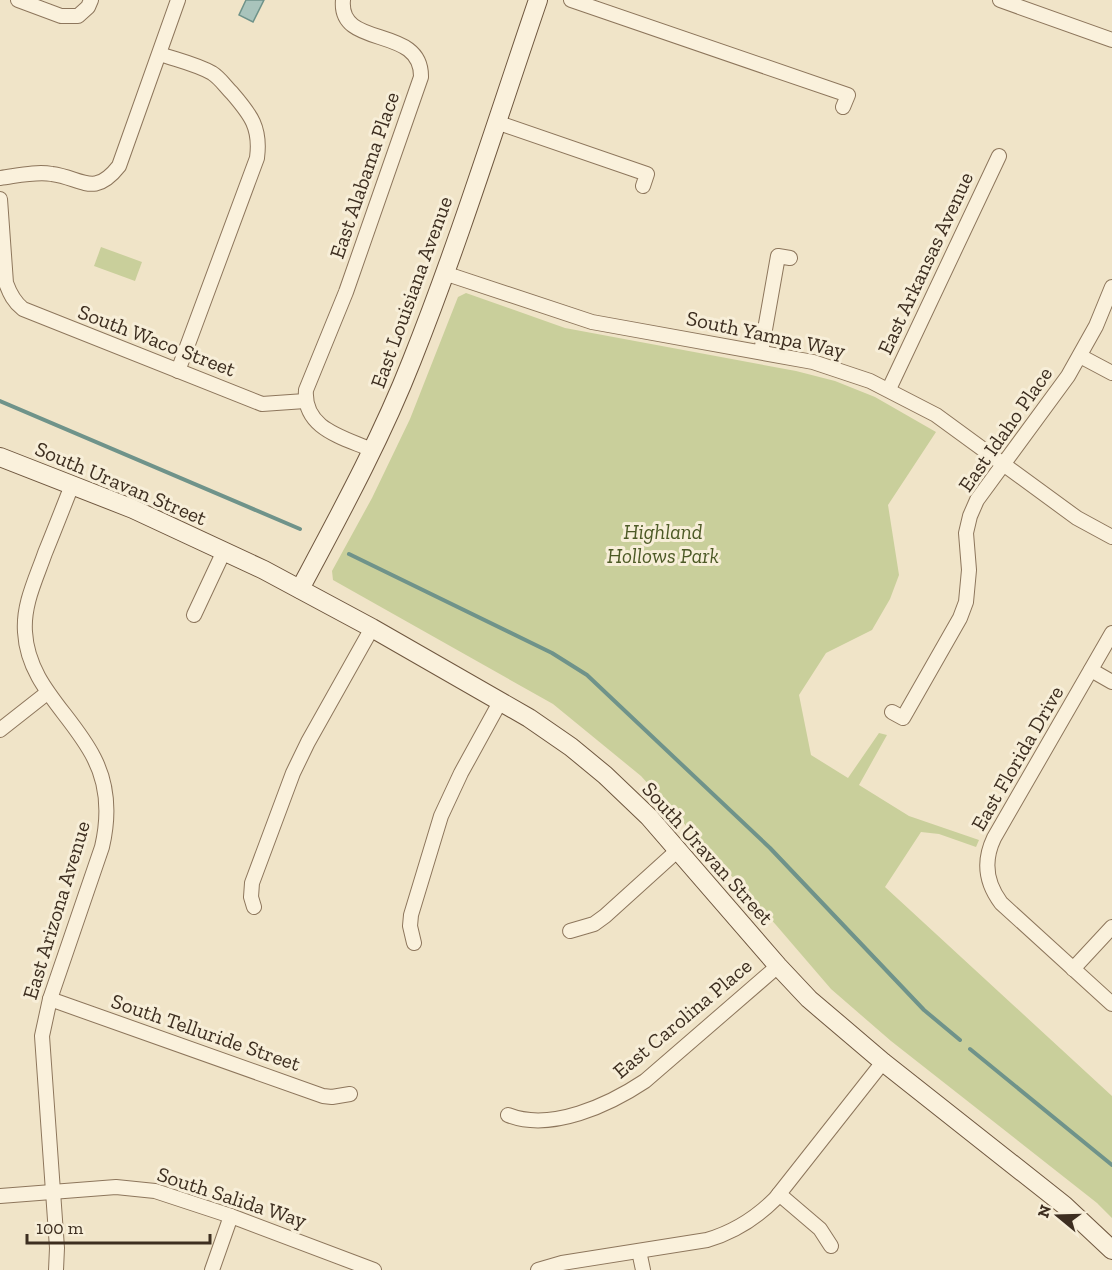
<svg xmlns="http://www.w3.org/2000/svg" width="1112" height="1270" font-family="'Zilla Slab',serif">
<rect width="100%" height="100%" fill="#f0e4c8"/>
<g fill="#c9cf9b">
<polygon points="101,247 142,262 135,281 94,266"/>
<polygon points="466,293 565,328 796,371 835,381 875,397 936,432 888,505 899,575 890,599 872,630 826,653 799,695 811,755 848,778 879,733 887,735 859,785 909,816 979,840 976,847 939,834 921,832 885,887 1112,1096 1112,1218 1097,1203 891,1041 831,989 776,925 641,776 553,704 333,580 332,571 372,498 410,419 458,297"/>
</g>
<polygon fill="#a9c4bc" stroke="#6f938a" stroke-width="1.5" points="246,0 264,0 253,22 239,15"/>
<g fill="none" stroke-linecap="round" stroke-linejoin="round">
<g stroke="#6f938a" stroke-width="4">
<polyline points="0,401 300,529"/>
<polyline points="349,554 552,653 587,675 770,848 924,1010 960,1040"/>
<polyline points="970,1049 1112,1165"/>
</g>
<g stroke="#8d765c" stroke-width="16">
<g id="street">
<polyline points="18,0 61,16 78,16 88,7 91,0"/>
<path d="M 343,0 C 338,50 422,24 421,77 L 346,292 L 306,390 C 303,429 343,437 372,450"/>
<polyline points="571,0 848,95 843,107"/>
<polyline points="1000,0 1112,40"/>
<path d="M 160,54 C 177,60 196,64 212,73 C 220,78 225,86 232,93 C 251,115 261,128 257,158 L 178,371"/>
<polyline points="496,122 647,174 643,186"/>
<path d="M 0,178 C 16,176 36,171 52,174 C 82,178 94,198 119,166 L 178,0"/>
<path d="M 0,199 L 6,283 C 10,294 14,302 23,309 L 262,404 L 305,401"/>
<polyline points="444,273 592,322 813,362 870,381 936,415 1077,518 1112,537"/>
<polyline points="761,352 778,256 790,258"/>
<polyline points="1080,356 1112,373"/>
<polyline points="889,389 999,156"/>
<polyline points="194,615 224,551"/>
<path d="M 1112,633 L 994,838 C 983,861 986,883 1001,903 L 1112,1004"/>
<polyline points="1091,670 1112,682"/>
<polyline points="892,712 903,718 960,618 966,602 969,570 966,533 970,516 977,500 1068,376 1096,326 1112,287"/>
<polyline points="0,730 47,693"/>
<polyline points="254,907 251,897 252,883 293,773 308,742 372,628"/>
<polyline points="570,931 594,924 605,916 678,850"/>
<polyline points="414,943 410,926 411,915 441,816 461,773 500,702"/>
<polyline points="1073,969 1112,927"/>
<polyline points="50,999 323,1096 332,1097 350,1094"/>
<path d="M 508,1115 C 551,1132 609,1105 645,1081 L 778,966"/>
<polyline points="779,1194 820,1229 831,1246"/>
<polyline points="0,1196 116,1187 155,1191 231,1216 374,1270"/>
<polyline points="639,1251 643,1270"/>
<path d="M 56,1270 L 57,1248 L 42,1036 L 50,999 L 102,847 C 109,817 109,787 94,758 C 72,714 28,685 25,632 C 23,604 36,579 45,553 C 54,531 63,508 72,485"/>
<polyline points="212,1270 231,1216"/>
<path d="M 538,1270 L 562,1263 L 707,1240 C 734,1232 755,1219 775,1199 L 883,1062"/>
</g>
</g>
<g stroke="#6f573f" stroke-width="20">
<g id="secondary">
<polyline points="0,457 133,509 264,570 372,628 529,718 571,747 605,775 649,817 778,966 809,999 883,1062 1064,1205 1112,1250"/>
<path d="M 300,589 C 340,514 381,439 412,360 C 459,242 497,120 538,0"/>
</g>
</g>
<use href="#street" stroke="#faf1dc" stroke-width="14"/>
<use href="#secondary" stroke="#faf1dc" stroke-width="18"/>
</g>
<g text-anchor="middle" dominant-baseline="central" stroke-width="6" stroke-linejoin="round" paint-order="stroke">
<g font-size="21" fill="#3d2e20" stroke="#f7eed8">
<text transform="translate(364 175) rotate(-71)">East Alabama Place</text>
<text transform="translate(925 263) rotate(-65)">East Arkansas Avenue</text>
<text transform="translate(411 292) rotate(-70)">East Louisiana Avenue</text>
<text transform="translate(766 334) rotate(12)">South Yampa Way</text>
<text transform="translate(157 340) rotate(21)">South Waco Street</text>
<text transform="translate(1005 429) rotate(-55)">East Idaho Place</text>
<text transform="translate(121 483) rotate(23)">South Uravan Street</text>
<text transform="translate(1017 758) rotate(-60)">East Florida Drive</text>
<text transform="translate(708 853) rotate(48)">South Uravan Street</text>
<text transform="translate(56 910) rotate(-73)">East Arizona Avenue</text>
<text transform="translate(682 1018) rotate(-40)">East Carolina Place</text>
<text transform="translate(206 1032) rotate(19)">South Telluride Street</text>
<text transform="translate(232 1197) rotate(18)">South Salida Way</text>
</g>
<g font-size="21" font-style="italic" fill="#4d5a26" stroke="#f7eed8">
<text x="663" y="531">Highland<tspan x="663" dy="24">Hollows Park</tspan></text>
</g>
</g>
<g transform="translate(1058 1216) rotate(289)" stroke="#f7eed8" stroke-width="4.5" paint-order="stroke">
<path d="M0-4.5L10 22L0 15L-10 22Z" fill="#3d2e20"/>
<text y="-9" font-size="16" font-weight="bold" text-anchor="middle" fill="#3d2e20">N</text>
</g>
<path d="M27 1234v9h183v-9" fill="none" stroke="#3d2e20" stroke-width="3"/>
<text x="36" y="1234" font-size="18" fill="#3d2e20" stroke="#f7eed8" stroke-width="4.5" paint-order="stroke">100 m</text>
</svg>
